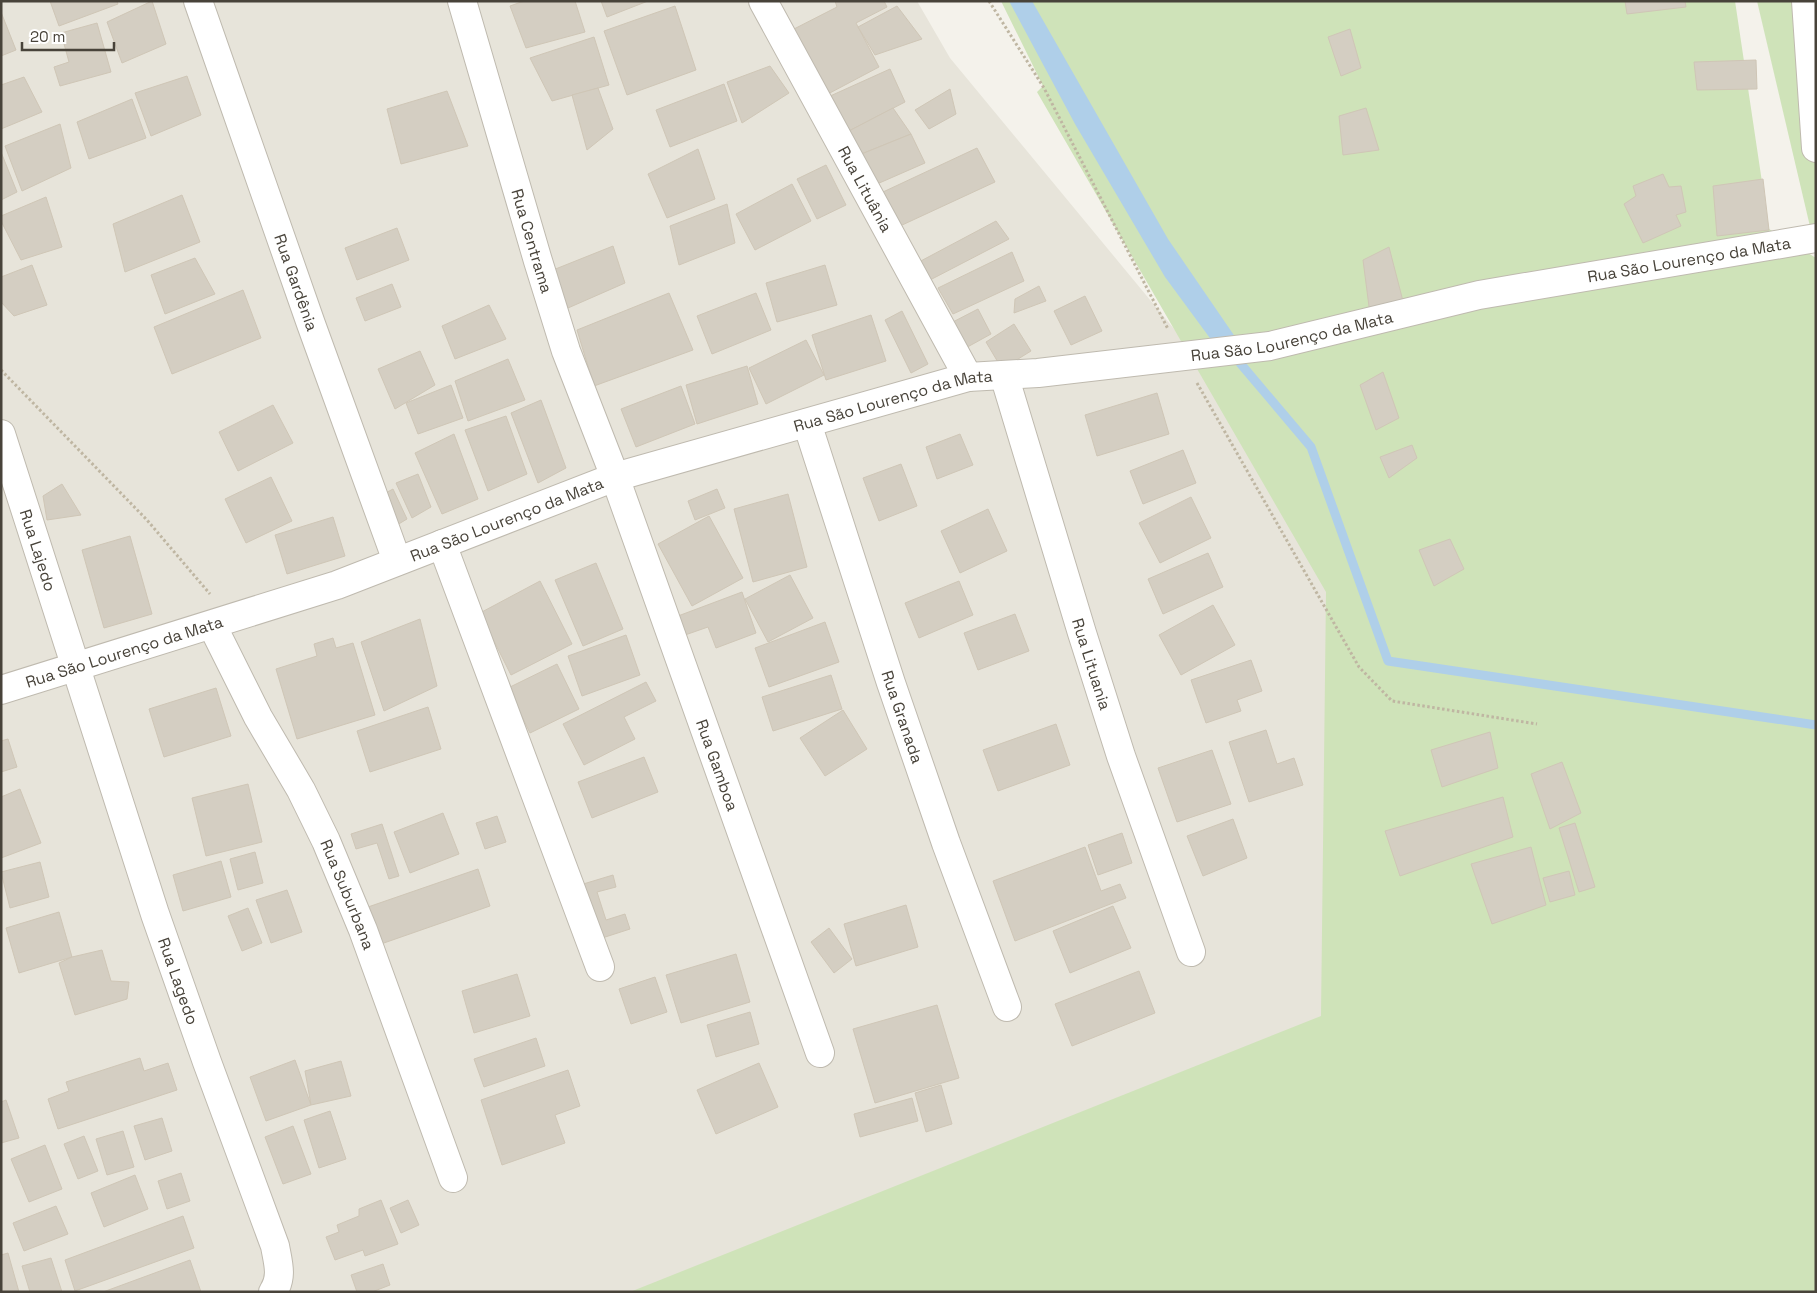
<svg xmlns="http://www.w3.org/2000/svg" width="1817" height="1293" font-family="'Space Grotesk',sans-serif">
<rect width="100%" height="100%" fill="#f4f2eb"/>
<polygon fill="#e7e4da" points="1,1 917,1 950,58 1657,913 633,1292 1,1292"/>
<g fill="#cfe3b9">
<polygon points="1001,1 1735,1 1769,229 1816,258 1816,1292 630,1292 1321,1016 1326,592 1037,92 1043,86"/>
<polygon points="1757,1 1816,1 1816,252"/>
</g>
<polygon fill="#afcfe9" points="1009,1 1032,1 1168,239 1240,344 1215,345 1165,277 1075,124"/>
<g fill="none" stroke-linecap="round" stroke-linejoin="round">
<polyline stroke="#afcfe9" stroke-width="9" points="1240,363 1311,447 1388,661 1816,725"/>
</g>
<g fill="#d4cec2" stroke="#cfc6b6">
<polygon points="50,1 117,1 118,4 59,26"/>
<polygon points="152,1 166,44 122,63 107,22"/>
<polygon points="524,1 575,1 585,32 526,48 510,6"/>
<polygon points="601,1 648,1 607,17"/>
<polygon points="835,1 884,1 887,7 856,23 879,67 826,95 792,30 837,7"/>
<polygon points="1625,1 1685,1 1686,7 1627,14"/>
<polygon points="675,6 696,70 627,95 604,31"/>
<polygon points="897,6 922,39 875,55 858,27"/>
<polygon points="1,12 16,50 1,56"/>
<polygon points="97,23 111,72 60,86 54,67 69,62 61,33"/>
<polygon points="1350,29 1361,68 1341,76 1328,37"/>
<polygon points="594,37 609,85 552,101 530,58"/>
<polygon points="1756,60 1757,89 1697,90 1694,62"/>
<polygon points="770,66 789,93 742,123 727,82"/>
<polygon points="890,69 905,102 847,132 828,97"/>
<polygon points="187,76 201,115 151,136 135,93"/>
<polygon points="24,77 42,112 1,129 1,85"/>
<polygon points="724,84 737,121 670,147 656,110"/>
<polygon points="598,88 613,129 587,150 572,95"/>
<polygon points="950,89 956,114 929,129 915,110"/>
<polygon points="447,91 468,146 401,164 387,109"/>
<polygon points="132,99 146,138 89,159 77,122"/>
<polygon points="893,108 911,134 859,155 847,132"/>
<polygon points="1366,108 1379,150 1343,155 1339,116"/>
<polygon points="60,124 71,168 22,191 5,146"/>
<polygon points="911,134 925,163 877,184 859,155"/>
<polygon points="977,148 995,182 900,226 883,192"/>
<polygon points="698,149 715,199 667,218 648,174"/>
<polygon points="1,152 17,192 1,200"/>
<polygon points="826,165 846,205 817,219 797,179"/>
<polygon points="1663,174 1669,187 1681,186 1686,212 1676,215 1681,226 1643,243 1624,204 1636,196 1633,186"/>
<polygon points="1763,179 1769,230 1717,236 1713,186"/>
<polygon points="792,184 811,221 755,250 736,214"/>
<polygon points="182,195 200,242 125,272 113,224"/>
<polygon points="46,197 62,247 21,260 1,221 1,216"/>
<polygon points="727,204 735,243 679,265 670,226"/>
<polygon points="996,221 1009,239 930,280 917,263"/>
<polygon points="397,228 409,260 357,280 345,248"/>
<polygon points="613,246 625,283 568,308 553,270"/>
<polygon points="1389,247 1404,305 1371,322 1363,260"/>
<polygon points="1012,252 1024,281 953,314 938,288"/>
<polygon points="195,258 215,294 165,314 151,275"/>
<polygon points="32,265 47,305 14,316 1,302 1,277"/>
<polygon points="825,265 837,305 777,322 766,283"/>
<polygon points="392,284 401,307 365,321 356,298"/>
<polygon points="1039,286 1046,301 1014,313 1015,299"/>
<polygon points="243,290 261,338 172,374 154,327"/>
<polygon points="669,293 693,350 594,386 577,330"/>
<polygon points="756,293 771,330 712,354 697,316"/>
<polygon points="1085,296 1102,331 1071,345 1054,311"/>
<polygon points="489,305 506,339 455,359 442,326"/>
<polygon points="978,309 991,334 962,350 949,324"/>
<polygon points="902,311 928,364 911,373 885,320"/>
<polygon points="871,315 886,361 826,380 812,335"/>
<polygon points="1014,324 1031,351 1002,369 986,342"/>
<polygon points="806,340 824,375 766,404 749,368"/>
<polygon points="420,351 435,385 395,409 378,369"/>
<polygon points="508,359 525,400 468,421 455,381"/>
<polygon points="747,366 758,404 697,424 686,385"/>
<polygon points="1383,372 1399,418 1376,430 1360,385"/>
<polygon points="451,385 463,418 418,434 406,403"/>
<polygon points="681,386 695,424 636,447 621,409"/>
<polygon points="1157,393 1169,434 1097,456 1085,415"/>
<polygon points="541,400 566,468 538,483 511,413"/>
<polygon points="273,405 293,443 238,471 219,432"/>
<polygon points="506,416 527,474 488,491 465,430"/>
<polygon points="454,434 478,499 442,514 415,453"/>
<polygon points="960,434 973,465 937,479 926,447"/>
<polygon points="1412,445 1417,458 1389,478 1380,457"/>
<polygon points="1183,450 1196,483 1143,504 1130,471"/>
<polygon points="901,464 917,506 879,521 863,478"/>
<polygon points="418,474 431,507 412,518 396,483"/>
<polygon points="271,477 292,521 246,543 225,499"/>
<polygon points="62,484 81,515 47,520 43,496"/>
<polygon points="393,489 407,519 392,528 380,496"/>
<polygon points="717,489 725,508 695,520 688,501"/>
<polygon points="788,494 807,567 753,582 734,509"/>
<polygon points="1191,497 1211,538 1160,563 1139,523"/>
<polygon points="988,509 1007,551 960,573 941,531"/>
<polygon points="709,516 743,578 692,606 658,544"/>
<polygon points="333,517 345,556 287,574 275,535"/>
<polygon points="130,536 152,614 104,628 82,550"/>
<polygon points="1450,539 1464,569 1434,586 1419,550"/>
<polygon points="1208,553 1223,587 1163,614 1148,579"/>
<polygon points="596,563 623,629 583,646 555,580"/>
<polygon points="790,575 813,618 768,642 745,599"/>
<polygon points="540,581 572,644 511,675 480,613"/>
<polygon points="959,581 973,615 919,638 905,603"/>
<polygon points="742,592 756,633 716,648 708,627 685,635 678,616"/>
<polygon points="1213,605 1235,645 1181,675 1159,635"/>
<polygon points="1015,614 1029,651 978,670 964,633"/>
<polygon points="420,619 437,686 384,711 361,642"/>
<polygon points="825,622 839,662 769,687 755,648"/>
<polygon points="626,635 640,675 582,696 568,656"/>
<polygon points="333,638 336,648 353,643 375,715 297,739 276,669 317,656 314,644"/>
<polygon points="1251,660 1262,691 1237,700 1241,711 1206,723 1191,680"/>
<polygon points="557,664 579,709 530,733 508,688"/>
<polygon points="831,675 842,709 773,731 762,697"/>
<polygon points="646,682 656,701 624,717 635,739 584,765 563,724"/>
<polygon points="216,688 231,736 164,757 149,709"/>
<polygon points="428,707 441,749 370,772 357,731"/>
<polygon points="843,710 867,749 825,776 800,738"/>
<polygon points="1056,724 1070,765 998,791 983,750"/>
<polygon points="1266,730 1277,764 1294,758 1303,785 1249,802 1229,742"/>
<polygon points="1490,732 1498,768 1442,787 1431,750"/>
<polygon points="8,739 17,767 1,772 1,741"/>
<polygon points="1212,750 1231,804 1177,822 1158,768"/>
<polygon points="644,757 658,792 592,818 578,782"/>
<polygon points="1562,762 1581,813 1550,829 1531,774"/>
<polygon points="248,784 262,842 206,856 192,798"/>
<polygon points="20,789 41,843 1,858 1,797"/>
<polygon points="1503,797 1513,837 1400,876 1385,831"/>
<polygon points="443,813 459,854 410,873 394,832"/>
<polygon points="497,816 506,842 485,849 476,823"/>
<polygon points="1233,819 1247,858 1203,876 1187,836"/>
<polygon points="1575,823 1595,887 1579,892 1559,828"/>
<polygon points="382,824 399,876 389,879 377,843 356,849 351,834"/>
<polygon points="1122,833 1132,863 1098,875 1088,845"/>
<polygon points="1085,847 1101,891 1120,884 1126,898 1015,941 993,881"/>
<polygon points="1531,847 1546,905 1492,924 1471,864"/>
<polygon points="255,852 263,883 238,890 230,859"/>
<polygon points="221,861 231,897 183,911 173,875"/>
<polygon points="40,862 49,897 10,908 1,872"/>
<polygon points="478,869 490,906 381,944 368,907"/>
<polygon points="1569,871 1575,895 1550,902 1543,878"/>
<polygon points="613,875 616,887 597,892 606,920 625,914 630,929 596,940 580,885"/>
<polygon points="287,890 302,932 271,943 256,900"/>
<polygon points="906,905 918,947 856,966 844,924"/>
<polygon points="1113,906 1131,948 1070,973 1053,931"/>
<polygon points="248,908 262,943 242,951 228,916"/>
<polygon points="59,912 72,957 19,973 6,928"/>
<polygon points="829,928 852,959 834,973 811,942"/>
<polygon points="102,950 111,981 129,982 127,999 75,1015 59,963 72,957"/>
<polygon points="736,954 750,1002 681,1023 666,975"/>
<polygon points="1139,971 1155,1013 1072,1046 1055,1004"/>
<polygon points="517,974 530,1016 474,1033 462,991"/>
<polygon points="655,977 667,1012 631,1024 619,989"/>
<polygon points="937,1005 959,1078 875,1103 853,1029"/>
<polygon points="750,1012 759,1044 716,1057 707,1025"/>
<polygon points="536,1038 545,1066 484,1087 474,1059"/>
<polygon points="140,1058 144,1071 168,1063 177,1090 58,1129 48,1099 69,1091 66,1082"/>
<polygon points="295,1060 311,1105 266,1121 250,1077"/>
<polygon points="341,1061 351,1096 311,1105 305,1071"/>
<polygon points="759,1063 778,1107 716,1134 697,1090"/>
<polygon points="568,1070 580,1106 555,1115 565,1143 502,1165 481,1100"/>
<polygon points="941,1085 952,1124 926,1132 915,1093"/>
<polygon points="912,1098 918,1121 860,1137 854,1114"/>
<polygon points="6,1100 19,1138 1,1143 1,1102"/>
<polygon points="330,1111 346,1159 319,1168 304,1120"/>
<polygon points="162,1118 172,1151 145,1160 134,1126"/>
<polygon points="293,1126 311,1174 283,1184 265,1137"/>
<polygon points="123,1131 134,1167 107,1175 96,1139"/>
<polygon points="84,1136 98,1171 78,1179 64,1144"/>
<polygon points="45,1145 62,1189 29,1202 11,1159"/>
<polygon points="181,1173 190,1201 167,1209 158,1181"/>
<polygon points="135,1175 148,1209 104,1227 91,1193"/>
<polygon points="381,1200 398,1244 365,1256 363,1250 335,1260 326,1237 339,1232 337,1225 359,1216 359,1209"/>
<polygon points="408,1200 419,1225 401,1233 390,1208"/>
<polygon points="56,1206 68,1234 24,1251 13,1223"/>
<polygon points="183,1216 194,1248 75,1291 65,1260"/>
<polygon points="8,1253 19,1292 1,1292 1,1255"/>
<polygon points="51,1258 62,1292 30,1292 22,1266"/>
<polygon points="190,1260 201,1292 103,1292"/>
<polygon points="383,1264 390,1285 372,1292 357,1292 351,1275"/>
</g>
<g fill="none" stroke-linecap="round" stroke-linejoin="round">
<g stroke="#bfbaaf" stroke-width="30">
<g id="street">
<path id="s1" d="M 198,1 L 311,324 L 397,561"/>
<path id="s2" d="M 462,1 L 538,261 L 566,351 L 615,477 L 820,1053"/>
<path id="s3" d="M 763,1 L 968,377"/>
<polyline points="1806,1 1816,148"/>
<path id="s4" d="M 1004,375 L 1082,633 L 1121,756 L 1191,952"/>
<path id="s5" d="M 807,423 L 891,683 L 946,843 L 1007,1007"/>
<path id="s6" d="M 1,434 L 155,914 L 207,1062 L 275,1246 C 278,1263 283,1277 273,1292"/>
<polyline points="442,544 600,967"/>
<path id="s7" d="M 212,625 L 258,717 L 301,790 L 326,841 L 363,930 L 453,1178"/>
<path id="s8" d="M 1,690 L 337,585 L 615,477 L 968,377 L 1038,373 L 1270,346 L 1479,295 L 1816,238"/>
</g>
</g>
<g stroke="#bfb6a2" stroke-width="3" stroke-dasharray="2.5 2.5" stroke-linecap="butt">
<polyline points="989,1 1044,88 1168,329"/>
<polyline points="1,370 147,520 210,594"/>
<polyline points="1197,383 1359,667 1392,701 1537,724"/>
</g>
<use href="#street" stroke="#fff" stroke-width="28"/>
</g>
<g text-anchor="middle" dominant-baseline="central" stroke-width="4.5" stroke-linejoin="round" paint-order="stroke">
<g font-size="16" fill="#48433a" stroke="#fff">
<text stroke="none"><textPath href="#s3" startOffset="214">Rua Lituânia</textPath></text>
<text stroke="none"><textPath href="#s2" startOffset="250">Rua Centrama</textPath></text>
<text stroke="none"><textPath href="#s8" startOffset="1749">Rua São Lourenço da Mata</textPath></text>
<text stroke="none"><textPath href="#s1" startOffset="298">Rua Gardênia</textPath></text>
<text stroke="none"><textPath href="#s8" startOffset="1344">Rua São Lourenço da Mata</textPath></text>
<text stroke="none"><textPath href="#s8" startOffset="939">Rua São Lourenço da Mata</textPath></text>
<text stroke="none"><textPath href="#s8" startOffset="534">Rua São Lourenço da Mata</textPath></text>
<text stroke="none"><textPath href="#s6" startOffset="122">Rua Lajedo</textPath></text>
<text stroke="none"><textPath href="#s8" startOffset="129">Rua São Lourenço da Mata</textPath></text>
<text stroke="none"><textPath href="#s4" startOffset="302">Rua Lituania</textPath></text>
<text stroke="none"><textPath href="#s5" startOffset="309">Rua Granada</textPath></text>
<text stroke="none"><textPath href="#s2" startOffset="806">Rua Gamboa</textPath></text>
<text stroke="none"><textPath href="#s7" startOffset="302">Rua Suburbana</textPath></text>
<text stroke="none"><textPath href="#s6" startOffset="575">Rua Lagedo</textPath></text>
</g>
</g>
<rect width="1817" height="1293" fill="none" stroke="#48433a" stroke-width="5"/>
<path d="M22 42v8h92v-8" fill="none" stroke="#48433a" stroke-width="2.5"/>
<text x="30" y="42" font-size="15" fill="#48433a" stroke="#ffffff" stroke-width="4" paint-order="stroke">20 m</text>
</svg>
